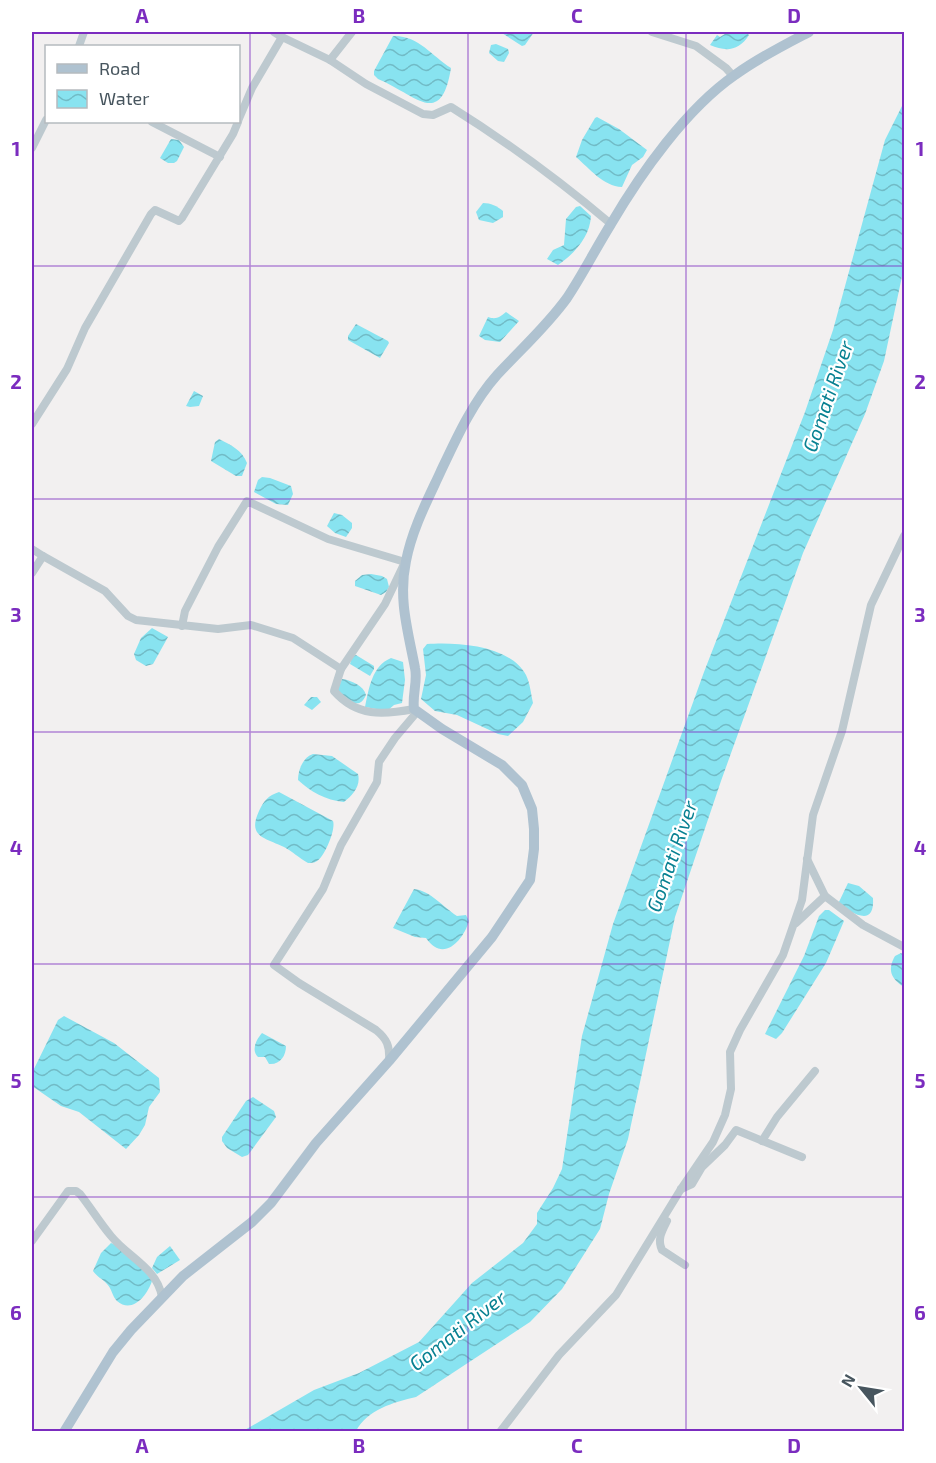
<svg xmlns="http://www.w3.org/2000/svg" width="936" height="1463" font-family="'Exo 2',sans-serif">
<defs>
<pattern id="water-waves" width="16" height="10" patternUnits="userSpaceOnUse" patternTransform="scale(1.5)"><rect width="16" height="10" fill="#88e3f0"/><path d="M0 5q4-4 8 0t8 0" fill="none" stroke="#71bbc6"/></pattern>
</defs>
<rect width="100%" height="100%" fill="#f2f0f0"/>
<g fill="url(#water-waves)">
<polygon points="503,32 534,32 525,45 522,46 502,33"/>
<path d="M 728,32 L 746,32 L 749,35 C 739,51 726,52 710,45 L 717,35 L 720,37 Z"/>
<path d="M 393,36 C 418,35 432,56 451,68 C 441,130 415,94 378,79 L 374,75 L 374,71 Z"/>
<polygon points="496,44 508,49 509,53 504,62 498,61 489,53 491,45"/>
<path d="M 904,102 L 904,267 L 884,361 L 865,414 L 803,553 L 721,781 L 675,917 L 628,1139 L 609,1194 L 600,1229 L 562,1289 L 530,1322 L 416,1397 C 394,1402 367,1410 356,1431 L 243,1431 L 314,1390 L 359,1373 L 419,1342 L 472,1283 L 523,1243 L 537,1224 L 537,1213 L 553,1188 L 562,1169 L 582,1036 L 613,924 L 704,672 L 805,412 L 833,330 L 885,140 Z"/>
<path d="M 597,117 L 619,129 L 647,150 L 643,157 L 632,165 L 622,187 C 603,186 590,169 576,157 L 582,140 L 595,118 Z"/>
<polygon points="171,139 179,140 184,147 177,161 174,163 168,163 160,158"/>
<path d="M 483,203 C 491,203 497,206 503,211 L 503,217 L 493,223 L 479,220 L 476,212 Z"/>
<path d="M 580,206 L 591,216 C 590,237 574,254 558,265 L 547,259 L 553,250 L 564,245 L 566,219 L 576,207 Z"/>
<path d="M 506,312 L 519,321 L 500,342 L 485,340 L 479,336 L 488,317 C 496,320 500,317 506,312 Z"/>
<polygon points="356,324 388,341 389,343 380,358 348,340 348,336"/>
<polygon points="194,391 203,396 199,406 190,407 186,406"/>
<path d="M 219,439 C 231,445 242,450 247,463 L 242,476 L 236,476 L 211,461 L 215,442 Z"/>
<polygon points="262,477 270,478 291,486 293,494 288,505 276,504 254,492 258,480"/>
<polygon points="334,513 342,515 352,523 352,528 346,537 335,533 327,526"/>
<polygon points="371,574 382,576 387,579 389,587 386,592 381,595 355,586 355,581 362,575"/>
<polygon points="152,628 168,637 153,664 146,666 136,660 134,654 141,638"/>
<path d="M 427,644 C 457,642 510,645 526,675 C 530,683 531,694 533,703 L 523,722 L 508,736 L 498,734 L 457,715 L 435,711 L 421,699 L 426,675 L 423,649 Z"/>
<polygon points="356,655 374,666 374,669 370,676 350,664 352,657"/>
<path d="M 391,658 L 403,662 L 405,680 L 402,703 L 394,705 L 387,711 L 365,707 C 369,688 372,666 391,658 Z"/>
<path d="M 342,679 C 351,680 364,686 366,695 C 359,712 347,699 337,691 Z"/>
<polygon points="311,697 317,697 321,702 312,710 304,705"/>
<path d="M 313,754 L 332,756 L 358,774 C 361,786 353,795 344,802 C 325,800 311,792 298,780 C 298,770 303,757 313,754 Z"/>
<path d="M 279,792 L 333,821 C 336,829 325,856 317,861 C 314,863 311,863 308,863 C 299,858 292,851 284,847 C 265,838 247,837 259,811 C 264,800 268,796 279,792 Z"/>
<path d="M 848,883 L 859,886 L 873,898 C 875,929 851,912 838,904 Z"/>
<path d="M 414,889 C 431,891 443,907 457,916 L 466,915 L 469,921 C 463,941 443,963 426,938 L 415,937 L 393,928 Z"/>
<polygon points="825,910 829,910 844,921 826,963 782,1033 776,1039 765,1034 804,956 819,916"/>
<path d="M 901,953 L 904,955 L 904,987 C 891,979 887,970 895,956 Z"/>
<polygon points="64,1016 114,1043 159,1078 160,1092 149,1107 145,1125 139,1135 126,1149 79,1112 61,1106 32,1086 32,1073 58,1020"/>
<path d="M 262,1033 L 286,1046 C 286,1056 280,1065 269,1064 L 265,1057 L 258,1057 C 251,1050 256,1040 262,1033 Z"/>
<polygon points="253,1097 274,1111 276,1117 248,1155 242,1157 227,1148 222,1141 222,1137 246,1101"/>
<path d="M 111,1243 C 129,1249 141,1266 152,1281 C 147,1296 132,1314 117,1301 C 112,1296 112,1289 107,1284 C 103,1279 97,1277 93,1271 L 101,1253 Z"/>
<polygon points="170,1246 180,1260 157,1274 152,1268 157,1257"/>
</g>
<g fill="none" stroke-linecap="round" stroke-linejoin="round">
<g stroke="#bdc9cf" stroke-width="8">
<polyline points="274,32 282,37"/>
<polyline points="652,32 696,46 726,68 733,76"/>
<polyline points="79,46 84,32"/>
<polyline points="330,60 352,32"/>
<path d="M 238,121 L 252,88 L 282,37 L 330,60 L 366,84 L 423,114 L 433,115 L 451,107 C 507,142 560,181 611,224"/>
<polyline points="152,122 220,157"/>
<polyline points="32,148 46,120"/>
<polyline points="32,424 67,369 85,328 151,214 155,210 179,221 182,218 233,134 238,122"/>
<polyline points="32,549 43,556 32,573"/>
<polyline points="43,556 105,591 128,616 136,620 218,629 251,625 293,638 341,669 385,604 405,562 328,539 247,501 218,547 185,611 182,626"/>
<path d="M 341,669 L 334,691 C 357,717 383,715 414,709"/>
<polyline points="807,859 825,896"/>
<polyline points="796,923 825,896 863,925 904,947"/>
<path d="M 389,1061 C 390,1046 387,1039 376,1030 L 299,983 L 274,965 L 323,889 L 341,845 L 377,782 L 379,762 L 395,738 L 417,712"/>
<polyline points="762,1141 777,1117 815,1071"/>
<polyline points="681,1189 692,1184 702,1167 725,1145 736,1130 802,1157"/>
<path d="M 667,1221 C 662,1231 657,1239 662,1250 L 685,1265"/>
<path d="M 32,1241 L 68,1191 L 76,1191 L 80,1194 C 91,1208 100,1223 111,1236 C 128,1257 157,1268 162,1297"/>
<polyline points="500,1432 559,1355 616,1295 681,1189 713,1142 725,1115 731,1089 730,1052 740,1030 783,955 802,900 813,815 842,731 871,605 904,536"/>
</g>
<path stroke="#afc2d0" stroke-width="10" d="M 64,1432 L 113,1352 L 131,1330 L 183,1276 L 252,1222 L 271,1203 L 316,1143 L 389,1061 L 492,937 L 530,880 L 534,849 L 534,829 L 532,809 L 522,785 L 502,765 L 442,729 L 414,709 C 412,695 418,681 415,668 C 408,631 398,599 406,561 C 412,530 427,501 440,473 C 456,439 472,403 497,375 C 521,349 546,327 567,298 C 583,274 596,248 611,224 C 641,173 686,109 735,75 C 758,58 784,45 809,32"/>
</g>
<path fill="none" stroke="#7b2cbf" stroke-width="1.5" stroke-opacity="0.55" d="M 250,32 L 250,1432M 468,32 L 468,1432M 686,32 L 686,1432M 32,266 L 904,266M 32,499 L 904,499M 32,732 L 904,732M 32,964 L 904,964M 32,1197 L 904,1197"/>
<g text-anchor="middle" dominant-baseline="central" stroke-width="4.5" stroke-linejoin="round" paint-order="stroke">
<g font-size="20" font-style="italic" fill="#088192" stroke="#fff">
<text transform="translate(827 396) rotate(-71)">Gomati River</text>
<text transform="translate(671 856) rotate(-71)">Gomati River</text>
<text transform="translate(457 1330) rotate(-38)">Gomati River</text>
</g>
</g>
<rect width="936" height="1463" fill="none" stroke="#ffffff" stroke-width="66"/>
<rect x="45" y="45" width="195" height="78" fill="#ffffff" stroke="#b5bbbf" stroke-width="1.5"/>
<rect x="57" y="64" width="30" height="9" fill="#afc2d0" stroke="#b5bbbf" stroke-width="1.5"/>
<text x="99" y="75" font-size="18" fill="#47555e">Road</text>
<rect x="57" y="90" width="30" height="18" fill="url(#water-waves)" stroke="#b5bbbf" stroke-width="1.5"/>
<text x="99" y="105" font-size="18" fill="#47555e">Water</text>
<g transform="translate(861 1388) rotate(300)" stroke="#ffffff" stroke-width="4.5" paint-order="stroke">
<path d="M0-4.5L10 22L0 15L-10 22Z" fill="#47555e"/>
<text y="-9" font-size="16" font-weight="bold" text-anchor="middle" fill="#47555e">N</text>
</g>
<rect x="33" y="33" width="870" height="1397" fill="none" stroke="#7b2cbf" stroke-width="2"/>
<g font-size="20" text-anchor="middle" font-weight="bold" fill="#7b2cbf">
<text x="142" y="23">A</text>
<text x="359" y="23">B</text>
<text x="577" y="23">C</text>
<text x="794" y="23">D</text>
<text x="16" y="156">1</text>
<text x="920" y="156">1</text>
<text x="16" y="389">2</text>
<text x="920" y="389">2</text>
<text x="16" y="622">3</text>
<text x="920" y="622">3</text>
<text x="16" y="855">4</text>
<text x="920" y="855">4</text>
<text x="16" y="1088">5</text>
<text x="920" y="1088">5</text>
<text x="16" y="1320">6</text>
<text x="920" y="1320">6</text>
<text x="142" y="1453">A</text>
<text x="359" y="1453">B</text>
<text x="577" y="1453">C</text>
<text x="794" y="1453">D</text>
</g>
</svg>
